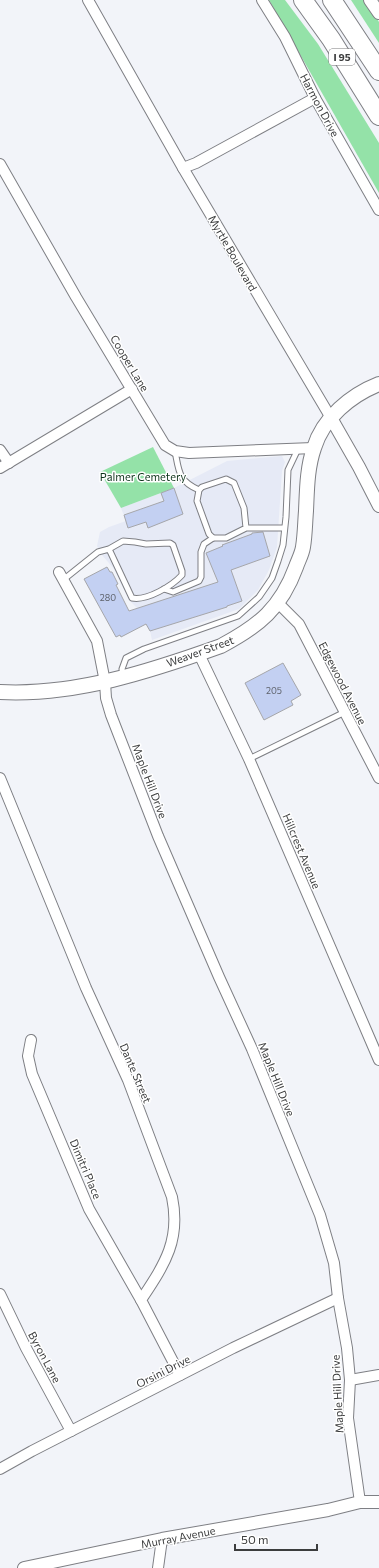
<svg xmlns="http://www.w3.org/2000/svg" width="379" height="1568" font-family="Commissioner,sans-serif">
<rect width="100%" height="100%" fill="#f2f4f9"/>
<polygon fill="#e6eaf6" points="282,456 285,462 282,471 277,547 269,570 258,590 239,609 152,640 150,631 137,608 129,600 114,569 102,555 97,546 100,532 109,527 126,521 121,508 174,488 227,461"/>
<g fill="#94e2a8">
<polygon points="269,0 285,0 318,44 379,143 379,193"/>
<polygon points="351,0 365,0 379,22 379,43"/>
<polygon points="153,447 174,488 121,508 100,472"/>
</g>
<g fill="#c3d0f2" stroke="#a5a6aa">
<polygon points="174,488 183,514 148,528 146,522 128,528 124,515 164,501 161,493"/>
<polygon points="263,532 270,556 231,570 242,601 227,606 227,607 150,631 146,624 121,637 120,635 116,637 84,579 107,567 110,572 112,572 118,584 116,585 129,611 218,582 206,553 223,546 222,545 252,534 252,533"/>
<polygon points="283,663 301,695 291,701 293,705 264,720 245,683"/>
</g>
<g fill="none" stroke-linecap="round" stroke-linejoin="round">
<g stroke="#7e7f84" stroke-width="7">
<g id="service">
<path d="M 175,451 C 179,471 178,481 199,490"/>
<polyline points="246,528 244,508 234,483 226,479 202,487 199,490 197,501 209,534 213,538 226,538 246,528 284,528"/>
<path d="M 63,580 L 98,552 L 109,549 L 123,541 L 135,542 L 146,544 L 170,543 L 173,545 L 182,571 L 182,575 C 172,586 147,601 132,598 L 109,549"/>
<polyline points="164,589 173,592 199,581 201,577 201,552 204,544 213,538"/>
<polyline points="123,675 122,669 126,658 144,649 238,616 259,597 272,578 278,561 283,545 286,517 288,470 298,449"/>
<polyline points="249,759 345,712"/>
</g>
</g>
<g stroke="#7e7f84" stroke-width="12">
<g id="minor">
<polyline points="88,0 183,168 331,418"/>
<polyline points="262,0 285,37 315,98 379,210"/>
<polyline points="0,164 76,297 165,445 175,451 189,453 313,448"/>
<polyline points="183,168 196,163 315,98"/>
<polyline points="0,450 9,463"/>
<polyline points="0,468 132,389"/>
<polyline points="59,572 97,641 105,682 106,698 111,715 158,836 219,977 252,1049 320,1215 334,1263 338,1298 347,1348 350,1380 348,1418 360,1502"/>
<polyline points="278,603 299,624 379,778"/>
<polyline points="199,654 249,759 379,1060"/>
<path d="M 0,778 L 86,988 L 128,1080 L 172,1197 C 181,1241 164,1265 141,1300 L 180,1375"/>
<polyline points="31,1040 28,1056 32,1074 89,1209 141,1300"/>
<polyline points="0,1294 26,1348 71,1431"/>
<polyline points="350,1380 379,1375"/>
<polyline points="0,1469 32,1451 233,1348 338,1298"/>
<polyline points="158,1568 162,1539"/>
</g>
</g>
<g stroke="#7e7f84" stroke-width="14">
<g id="tertiary">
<polyline points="370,0 379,13"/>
<polyline points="331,418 359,467 379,506"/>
<polyline points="24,1568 162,1539 328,1510 360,1502 379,1502"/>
</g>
</g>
<g stroke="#7e7f84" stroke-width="16">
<path id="secondary" d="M 0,692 C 75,696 151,671 221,646 C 259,626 281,608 296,567 C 298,561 302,554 303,547 C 305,535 305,523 306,511 C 307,490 307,468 314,448 C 323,418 351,395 379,384"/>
</g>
<g stroke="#7e7f84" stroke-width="20">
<g id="motorway">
<polyline points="303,0 331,39 379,116"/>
<polyline points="332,0 379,71"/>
</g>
</g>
<use href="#service" stroke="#fff" stroke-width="5"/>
<use href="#minor" stroke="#fff" stroke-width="10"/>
<use href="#tertiary" stroke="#fff" stroke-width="12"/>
<use href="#secondary" stroke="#fff" stroke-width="14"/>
<use href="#motorway" stroke="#fff" stroke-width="18"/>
</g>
<g text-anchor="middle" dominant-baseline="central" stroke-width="3" stroke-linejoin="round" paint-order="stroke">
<g font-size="9" fill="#5e626b">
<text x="108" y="597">280</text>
<text x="274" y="690">205</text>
</g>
<rect fill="#fff" stroke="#767778" stroke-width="1" x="329" y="49" width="26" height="16" rx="3"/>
<g font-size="10" font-weight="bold" fill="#3c3d3e">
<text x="342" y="57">I 95</text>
</g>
<g font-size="11" fill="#3c3d3e" stroke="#fff">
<text transform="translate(320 105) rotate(62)">Harmon Drive</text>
<text transform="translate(233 253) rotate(60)">Myrtle Boulevard</text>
<text transform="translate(130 363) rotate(59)">Cooper Lane</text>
<text transform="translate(200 651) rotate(-20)">Weaver Street</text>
<text transform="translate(343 683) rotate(63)">Edgewood Avenue</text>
<text transform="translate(150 781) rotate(69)">Maple Hill Drive</text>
<text transform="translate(302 851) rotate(67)">Hillcrest Avenue</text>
<text transform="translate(136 1073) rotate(67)">Dante Street</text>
<text transform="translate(277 1079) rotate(68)">Maple Hill Drive</text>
<text transform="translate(86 1169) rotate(67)">Dimitri Place</text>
<text transform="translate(45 1357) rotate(62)">Byron Lane</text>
<text transform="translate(163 1371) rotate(-27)">Orsini Drive</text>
<text transform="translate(337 1394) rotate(-93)">Maple Hill Drive</text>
<text transform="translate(178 1537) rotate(-11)">Murray Avenue</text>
</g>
<g font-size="11" fill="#0c3219" stroke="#fff">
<text x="143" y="476">Palmer Cemetery</text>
</g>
</g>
<path d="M235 1544v6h82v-6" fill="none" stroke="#3c3d3e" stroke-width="2"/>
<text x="241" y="1544" font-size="12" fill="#3c3d3e" stroke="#ffffff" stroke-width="3" paint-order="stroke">50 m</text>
</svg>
